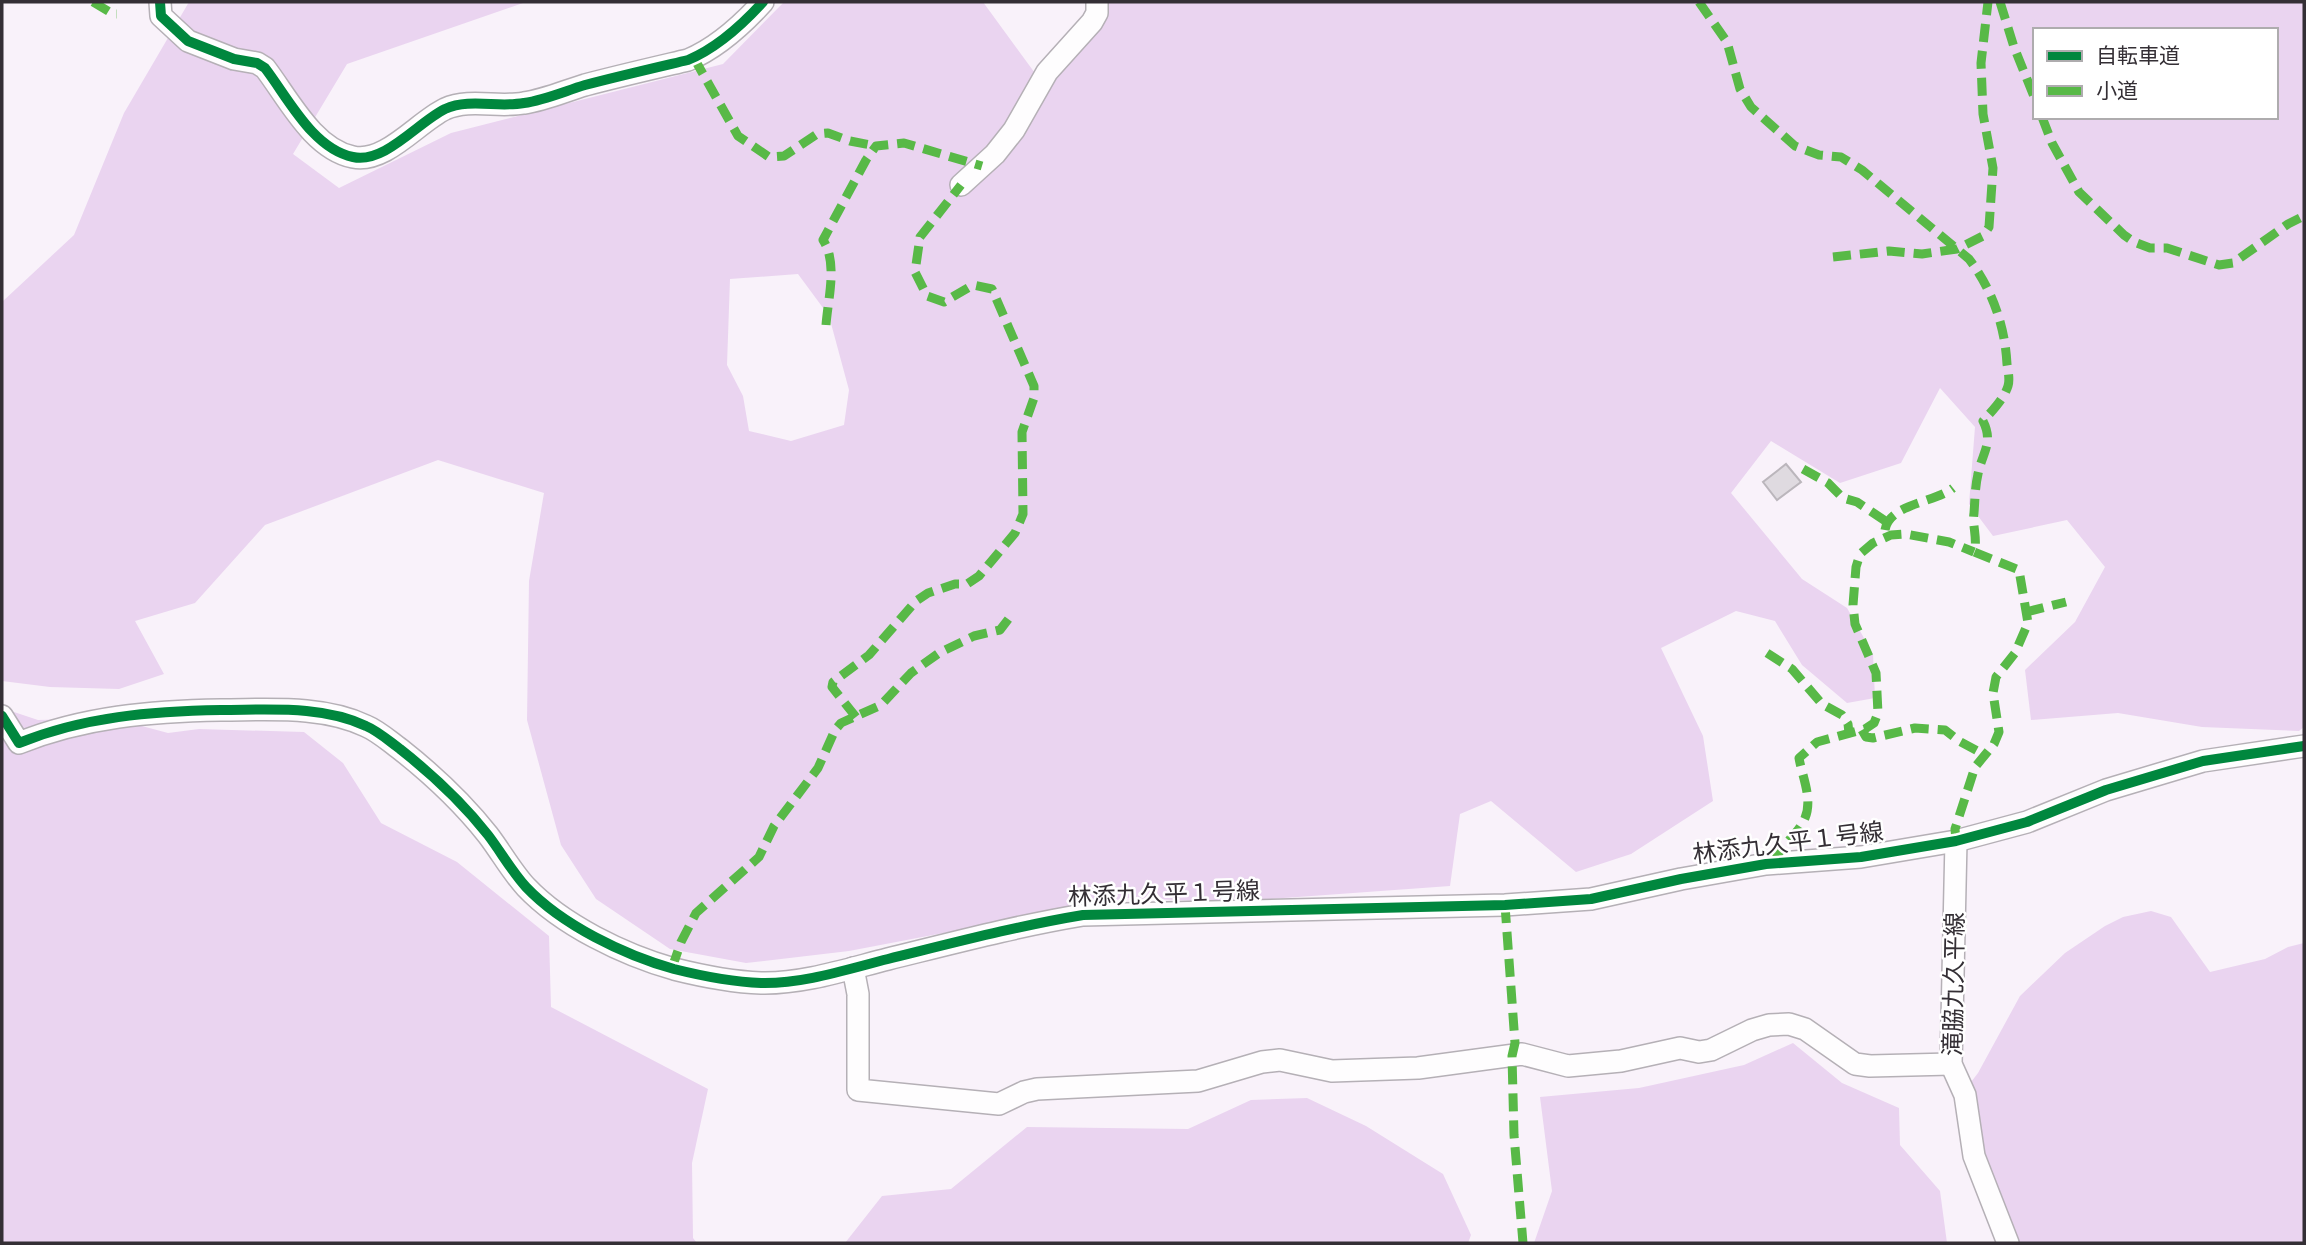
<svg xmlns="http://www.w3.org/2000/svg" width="2306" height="1245" font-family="'DejaVu Sans','Noto Sans JP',sans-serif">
<rect width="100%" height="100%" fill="#f9f2fa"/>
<g fill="#ead4f0" fill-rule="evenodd">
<path d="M 189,2 L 526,2 L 347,64 L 293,154 L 339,188 L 451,133 L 723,64 L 784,2 L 983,2 L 1040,80 L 1100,2 L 2304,2 L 2304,727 L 2299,731 L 2202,727 L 2118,713 L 2031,720 L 2025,670 L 2075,622 L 2105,567 L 2067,520 L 1993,536 L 1969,504 L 1975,427 L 1940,388 L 1901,463 L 1840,483 L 1771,441 L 1731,493 L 1802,579 L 1847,608 L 1873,654 L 1875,698 L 1847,703 L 1802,665 L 1775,621 L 1736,611 L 1661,648 L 1703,736 L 1713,801 L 1631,854 L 1576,872 L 1491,801 L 1460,814 L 1450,886 L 1229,902 L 1126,898 L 849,951 L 746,963 L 670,949 L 596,899 L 561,845 L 527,720 L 529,581 L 544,493 L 438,460 L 265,525 L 195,603 L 135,621 L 164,674 L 119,689 L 50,687 L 2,681 L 2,302 L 74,235 L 124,113 ZM 2035,30 L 2276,30 L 2276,117 L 2035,117 ZM 798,274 L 829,316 L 849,390 L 844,425 L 791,441 L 749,431 L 743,396 L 727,365 L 730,279 Z"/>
<polygon points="2,708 38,720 112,718 168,733 199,729 304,732 343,763 381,823 457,862 549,936 551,1007 708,1089 692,1163 693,1238 697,1243 2,1243"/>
<polygon points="2151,911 2171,917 2210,972 2265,959 2288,947 2304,943 2304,1243 2019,1243 1971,1157 1968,1086 1978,1073 2020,996 2065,953 2105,926 2123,917"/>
<polygon points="1793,1043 1842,1083 1899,1108 1900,1145 1940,1191 1947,1243 1534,1243 1552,1191 1540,1097 1639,1088 1744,1065"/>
<polygon points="1307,1098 1366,1126 1443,1174 1471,1235 1468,1243 845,1243 882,1196 951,1189 1027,1127 1188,1129 1251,1100"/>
</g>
<polygon fill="#dfdae0" stroke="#bbb6bc" stroke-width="2" points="1786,464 1801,482 1777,500 1763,482"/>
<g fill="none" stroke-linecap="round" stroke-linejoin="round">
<g stroke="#b5b0b6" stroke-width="24">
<g id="minor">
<path d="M 160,2 L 161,16 L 188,41 L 234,59 L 257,63 L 265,68 C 288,98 313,149 353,157 C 385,164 418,122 445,109 C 470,98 498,108 524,103 C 545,100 565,91 585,85 C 619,76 654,68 688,60 C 717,48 742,25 763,2"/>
<polyline points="961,185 995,154 1014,130 1047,72 1092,22 1097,13 1097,2"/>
<path d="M 2,716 L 19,743 C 83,717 152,711 221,710 C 268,710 322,705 366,726 C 378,731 389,741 400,749 C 433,775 462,802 488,835 C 501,852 512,872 526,887 C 562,925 624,955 674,969 C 702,976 732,982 761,983 C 803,984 848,969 888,959 C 953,943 1017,926 1083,915 L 1505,905 L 1591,899 L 1681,879 L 1766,864 L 1861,857 L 1956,841 L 2027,822 L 2106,790 L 2203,761 L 2304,746"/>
<polyline points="1956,841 1951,1064 1965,1095 1974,1156 2008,1243"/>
<polyline points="853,968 858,994 858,1090 999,1104 1024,1092 1037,1089 1198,1081 1262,1062 1280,1060 1332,1071 1418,1068 1522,1054 1568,1066 1621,1061 1680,1048 1699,1052 1711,1050 1752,1030 1769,1025 1789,1024 1805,1029 1855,1064 1870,1066 1951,1064"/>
</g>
</g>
<use href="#minor" stroke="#fefdfe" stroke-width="21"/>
<g stroke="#58b947" stroke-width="9" stroke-dasharray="18 9" stroke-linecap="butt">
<polyline points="93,2 113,14 117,14"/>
<path d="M 1699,2 L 1727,42 L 1740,89 L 1751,107 L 1795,146 L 1819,155 L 1841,157 L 1862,170 L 1969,259 C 1992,289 2005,326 2007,364 C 2008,370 2010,380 2008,386 C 2004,399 1992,411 1983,421 C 1994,443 1982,453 1978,474 C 1975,487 1975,500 1974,513 C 1972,526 1978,539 1974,552 L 2019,570 L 2028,623 L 2015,653 L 1996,677 L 1993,693 L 1999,732 L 1994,744 L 1975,767 L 1955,829 L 1956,841"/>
<polyline points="2000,2 2014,47 2035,99"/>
<polyline points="694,58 738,136 769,157 784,156 817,134 828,133 850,141 876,146"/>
<polyline points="2042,117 2052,143 2079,192 2124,235 2134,242 2150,248 2167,248 2219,265 2233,263 2288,224 2304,216"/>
<polyline points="1833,257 1889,251 1922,254 1957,249 1983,236 1989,227 1993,168 1983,114 1981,63 1988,2"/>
<path d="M 826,325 C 828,298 838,263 823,240 L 866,160 L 876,146 L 904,143 L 982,166"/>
<polyline points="1803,469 1828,483 1843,498 1857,502 1887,522"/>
<path d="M 1885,530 C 1889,504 1934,503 1953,488"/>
<polyline points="2026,612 2066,602"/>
<polyline points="1767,653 1792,669 1822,704 1842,715 1848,724 1849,733"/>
<polyline points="856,717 832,687 833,682 869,655 916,601 928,593 955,584 967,584 979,576 1015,533 1023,514 1022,432 1034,398 1034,386 992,289 973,285 944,302 927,296 915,272 920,237 961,185"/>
<polyline points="1862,730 1866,737 1873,738 1915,728 1945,730 1959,741 1985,755"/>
<path d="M 1774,863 C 1780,845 1798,835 1805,818 C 1813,799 1802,776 1799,758 L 1817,742 L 1865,729 L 1874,723 L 1878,713 L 1876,673 L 1855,624 L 1853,605 L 1856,567 L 1860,554 L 1873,543 L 1891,535 L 1906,534 L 1949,542 L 1974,552"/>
<polyline points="1505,905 1515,1043 1512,1056 1514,1135 1523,1243"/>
<polyline points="672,968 681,942 696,913 759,857 774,826 818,768 835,730 841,723 881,705 911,673 939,653 974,636 1000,630 1010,617"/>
</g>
<g stroke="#fff" stroke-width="15">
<g id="cycleway">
<path d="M 160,2 L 161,16 L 188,41 L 234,59 L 257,63 L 265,68 C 288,98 313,149 353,157 C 385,164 418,122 445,109 C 470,98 498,108 524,103 C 545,100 565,91 585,85 C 619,76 654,68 688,60 C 717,48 742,25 763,2"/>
<path d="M 2,716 L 19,743 C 83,717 152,711 221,710 C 268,710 322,705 366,726 C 378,731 389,741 400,749 C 433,775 462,802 488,835 C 501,852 512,872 526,887 C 562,925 624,955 674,969 C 702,976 732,982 761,983 C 803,984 848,969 888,959 C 953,943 1017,926 1083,915 L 1505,905 L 1591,899 L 1681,879 L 1766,864 L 1861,857 L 1956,841 L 2027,822 L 2106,790 L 2203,761 L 2304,746"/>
</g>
</g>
<use href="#cycleway" stroke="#00873e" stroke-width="10"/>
</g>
<g text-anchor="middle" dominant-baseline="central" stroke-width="5" stroke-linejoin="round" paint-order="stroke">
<g font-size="24" fill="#342f35" stroke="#fff">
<text transform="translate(1788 843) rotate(-7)">林添九久平１号線</text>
<text transform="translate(1164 894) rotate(-2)">林添九久平１号線</text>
<text transform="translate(1954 984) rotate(-89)">滝脇九久平線</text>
</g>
</g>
<rect width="2306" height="1245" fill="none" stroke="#342f35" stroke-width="7"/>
<rect x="2033" y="28" width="245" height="91" fill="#ffffff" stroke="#aeacae" stroke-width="2"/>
<rect x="2047" y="51" width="35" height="10" fill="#00873e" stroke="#aeacae" stroke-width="2"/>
<text x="2096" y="63" font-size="21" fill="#342f35">自転車道</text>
<rect x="2047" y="86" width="35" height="10" fill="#58b947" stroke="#aeacae" stroke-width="2"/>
<text x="2096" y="98" font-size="21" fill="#342f35">小道</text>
</svg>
